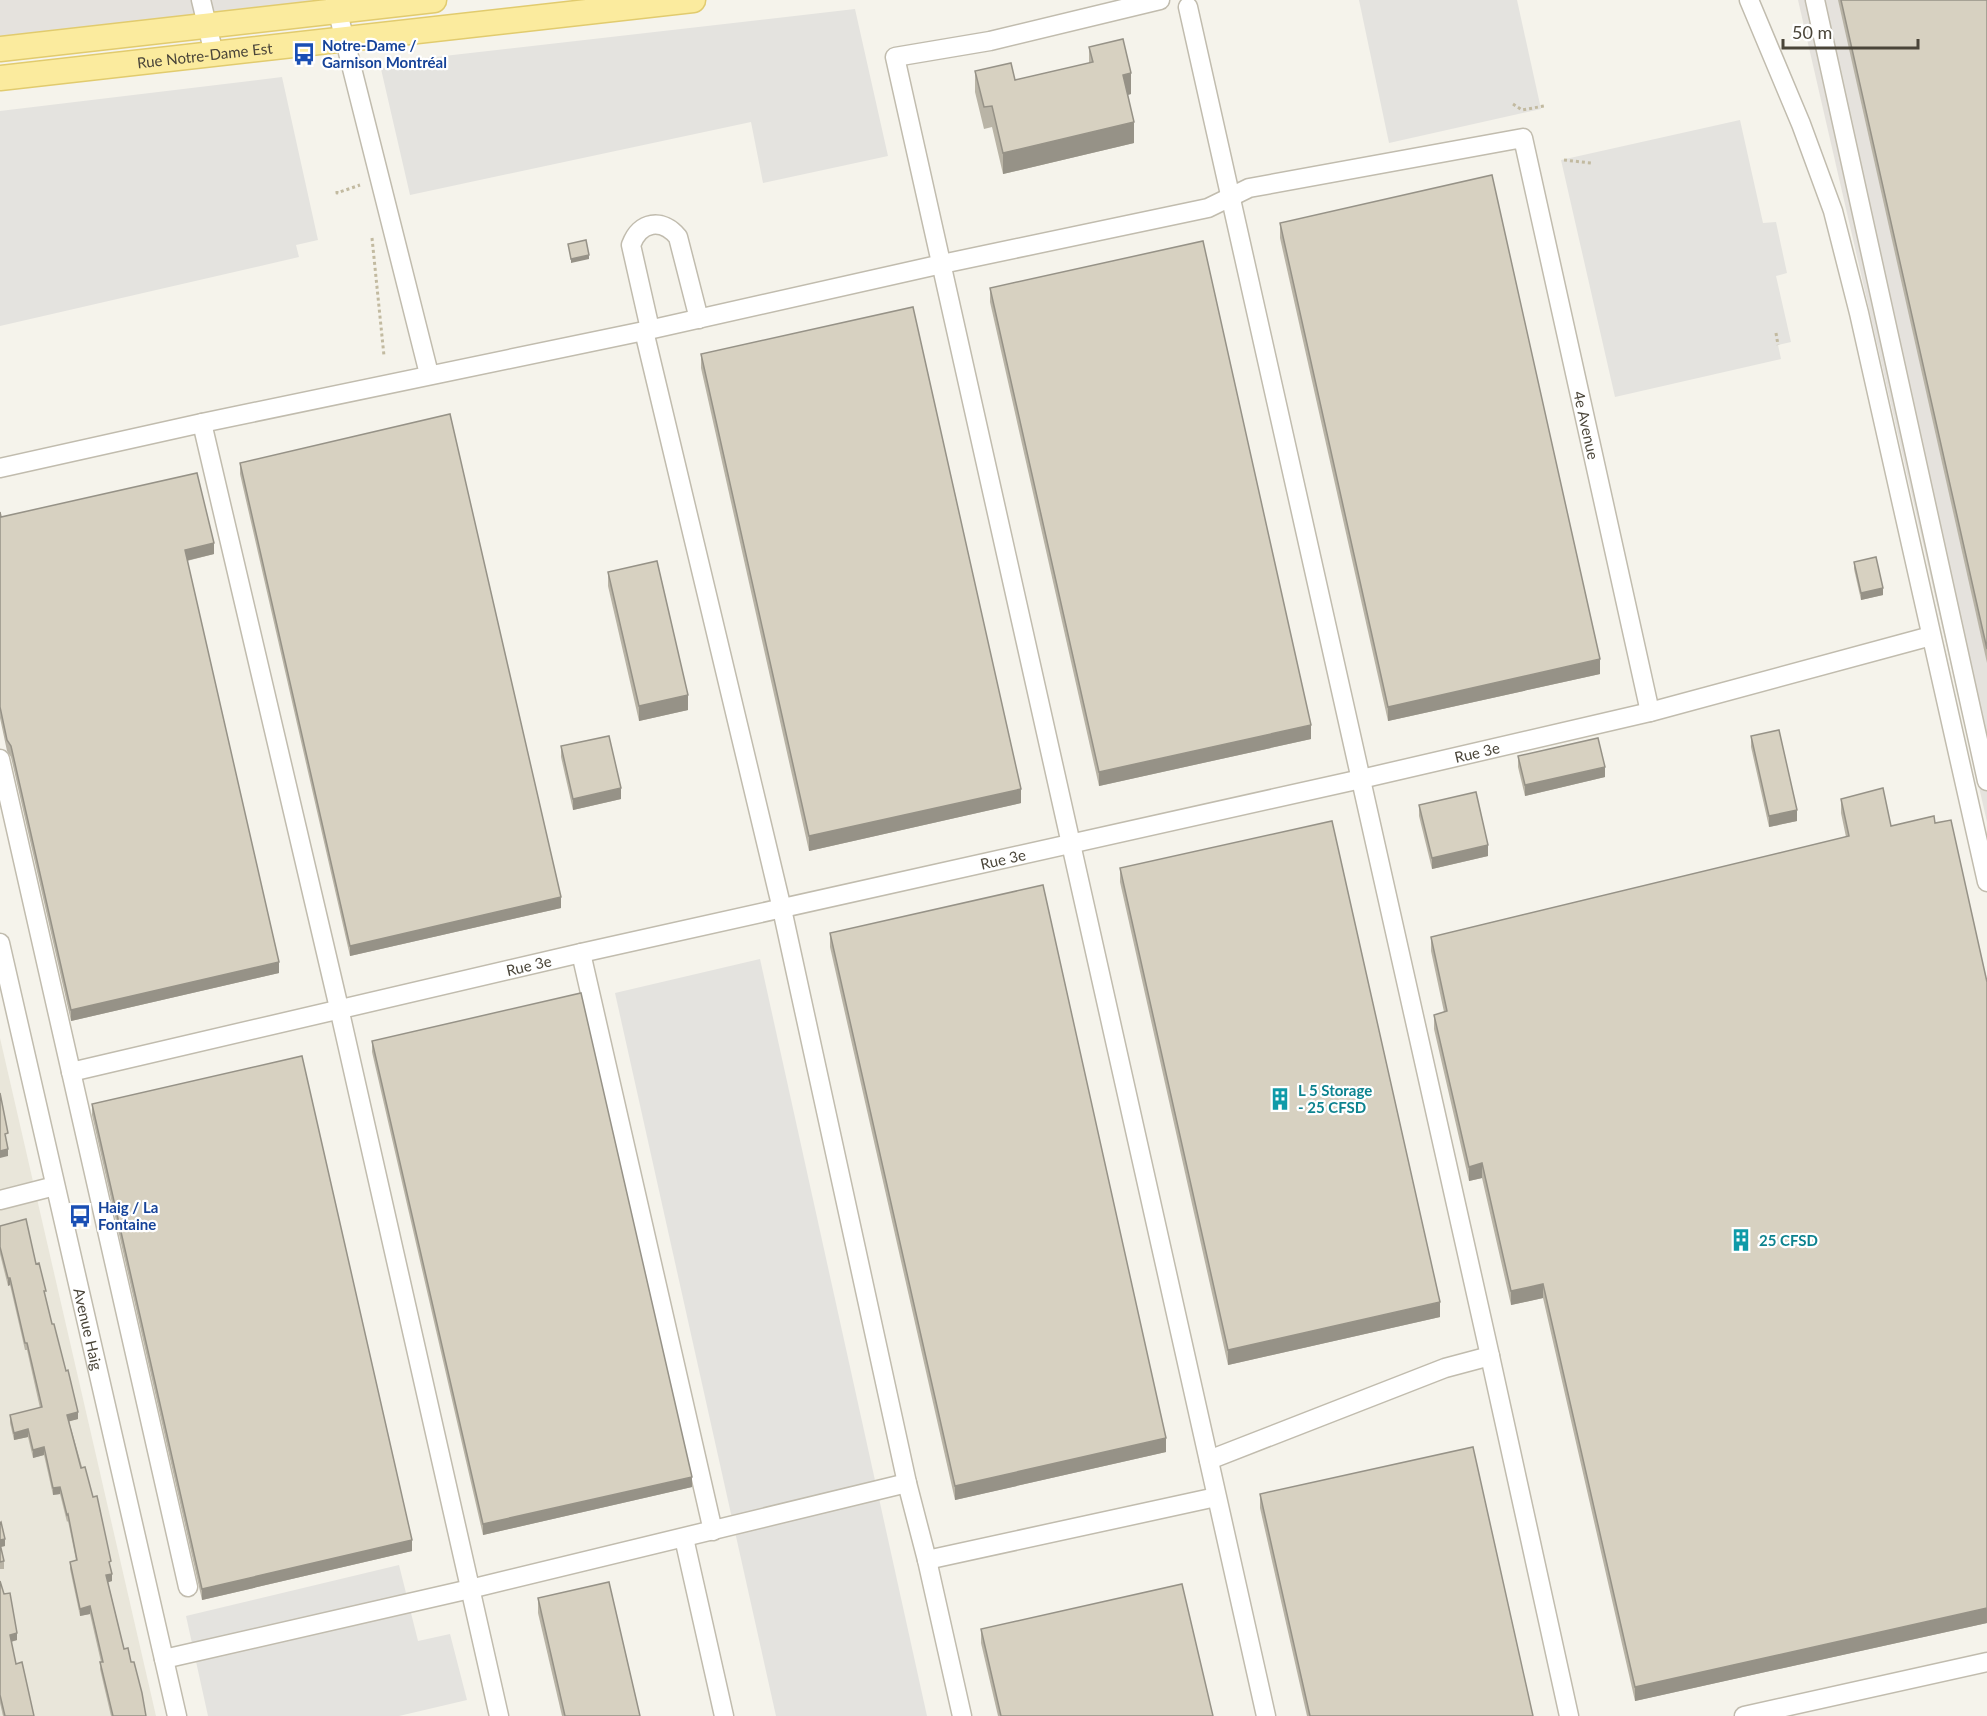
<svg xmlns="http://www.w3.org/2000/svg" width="1987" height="1716" font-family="Lato,sans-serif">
<rect width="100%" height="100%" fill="#f5f3eb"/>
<polygon fill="#e9e6da" points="0,1038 156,1716 0,1716"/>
<g fill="#e5e2dd">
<polygon points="0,0 363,0 0,40"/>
<polygon points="1798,0 1987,0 1987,822"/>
</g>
<g fill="#e4e3df">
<polygon points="1359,0 1517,0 1541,109 1389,143"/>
<polygon points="855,9 888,156 763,183 751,122 410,195 381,69 400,61"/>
<polygon points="282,77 318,240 296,245 299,257 0,326 0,111"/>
<polygon points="1740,120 1763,223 1776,222 1787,273 1776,276 1791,342 1778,345 1781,359 1615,397 1561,160"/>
<polygon points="760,959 927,1716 776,1716 615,993"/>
<polygon points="399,1565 418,1641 450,1634 467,1700 399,1716 208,1716 186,1616"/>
</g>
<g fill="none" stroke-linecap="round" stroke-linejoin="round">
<g stroke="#c1bcae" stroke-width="21">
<g id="minor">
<polyline points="201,0 214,54"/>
<polyline points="1160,0 990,41 895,57 1266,1716"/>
<polyline points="1749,0 1801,124 1833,211 1859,313 1987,882"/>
<polyline points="1815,0 1987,781"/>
<polyline points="335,1 429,374"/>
<polyline points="1188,7 1490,1356 1569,1716"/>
<path d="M 650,329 L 631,245 C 640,221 662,218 678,237 L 699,319"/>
<polyline points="644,331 782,909 907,1483 927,1560 962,1716"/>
<polyline points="202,423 339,1008 499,1716"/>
<path id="s1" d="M 0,468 L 202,423 L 644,331 L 942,264 L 1208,208 L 1249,188 L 1523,138 L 1650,712"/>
<polyline points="0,759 188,1587"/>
<path id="s2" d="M 0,943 L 177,1716"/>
<polyline points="581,953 713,1531"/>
<path id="s3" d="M 71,1072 L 581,953 L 1361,779 L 1650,712 L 1931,636"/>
<polyline points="0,1200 55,1186"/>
<polyline points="1209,1460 1445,1368 1490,1356"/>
<polyline points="684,1538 724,1716"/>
<polyline points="927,1560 1216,1497"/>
<polyline points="164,1659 470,1589 907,1483"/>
<polyline points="1744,1716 1987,1662"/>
</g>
</g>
<g stroke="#e1cb6e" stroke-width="27">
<g id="major">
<polyline points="0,49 434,0"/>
<path id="s4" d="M 0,78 L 693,0"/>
</g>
</g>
<g stroke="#c2baa0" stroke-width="3" stroke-dasharray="3 3" stroke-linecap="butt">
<polyline points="1513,104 1522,110 1544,106"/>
<polyline points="1564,160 1591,163"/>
<polyline points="337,191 337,193 360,185"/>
<polyline points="372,238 384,356"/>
<polyline points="1776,333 1778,345"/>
</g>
<use href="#minor" stroke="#fff" stroke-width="18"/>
<use href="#major" stroke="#fbeb9e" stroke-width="24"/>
</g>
<g fill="#b9b4a6">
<polygon points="1838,0 1987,0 1987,663"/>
<polygon points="1089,47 1131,94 1128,95 1134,143 1003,174 992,127 984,129 975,92 975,71 1015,80 1089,63"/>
<polygon points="1280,223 1600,674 1388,721 1280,238"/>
<polygon points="990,288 1311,739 1099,786 990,302"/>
<polygon points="701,354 1021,803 809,851 701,368"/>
<polygon points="240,463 561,908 350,956 240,474"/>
<polygon points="0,512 1,517 214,554 187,561 279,973 71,1021 11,757 7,751 0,718"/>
<polygon points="1854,562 1883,595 1861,600 1854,569"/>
<polygon points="608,572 688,710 639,721 608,586"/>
<polygon points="1751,736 1797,821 1769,827 1751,747"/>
<polygon points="561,746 621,799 573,810 561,757"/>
<polygon points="1518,756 1605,777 1525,796 1518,767"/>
<polygon points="1841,799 1891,826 1935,823 1987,982 1987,1623 1635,1701 1543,1298 1511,1305 1482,1178 1469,1181 1434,1029 1434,1015 1444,1012 1431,951 1431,937 1846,837 1841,813"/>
<polygon points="1419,805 1488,856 1432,869 1419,816"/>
<polygon points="1120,868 1440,1317 1228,1365 1120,882"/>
<polygon points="830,933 1166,1452 955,1500 830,947"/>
<polygon points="372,1041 692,1487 483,1535 372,1052"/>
<polygon points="92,1104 412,1551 202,1600 92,1115"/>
<polygon points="0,1226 36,1264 46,1298 45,1298 52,1324 78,1419 69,1421 111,1569 112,1581 108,1582 124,1649 131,1662 146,1716 111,1716 100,1669 101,1662 90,1614 80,1616 70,1569 70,1562 76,1560 68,1521 67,1522 60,1494 53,1495 44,1455 33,1458 28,1437 14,1440 10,1423 10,1415 40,1408 27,1350 25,1350 10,1285 8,1286 0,1254"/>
<polygon points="1260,1494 1533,1716 1307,1716 1260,1508"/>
<polygon points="0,1523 5,1546 1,1547 4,1561 4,1569 0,1569"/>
<polygon points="0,1581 17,1640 11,1642 16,1664 34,1716 3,1716 0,1703"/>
<polygon points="538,1598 640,1716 562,1716 538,1613"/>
<polygon points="981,1629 1213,1716 998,1716 981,1643"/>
</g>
<g fill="#969287">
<polygon points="1131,73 1131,94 1123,96 1123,75"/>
<polygon points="1134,122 1134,143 1003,174 1003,153"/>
<polygon points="589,255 589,259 571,263 571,259"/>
<polygon points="214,543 214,554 185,561 185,550"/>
<polygon points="1883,588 1883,595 1861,600 1861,593"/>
<polygon points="1600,659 1600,674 1388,721 1388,707"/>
<polygon points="688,695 688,710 639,721 639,706"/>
<polygon points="1311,725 1311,739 1099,786 1099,772"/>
<polygon points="1605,767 1605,777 1525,796 1525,785"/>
<polygon points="621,788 621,799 573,810 573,799"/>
<polygon points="1021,789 1021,803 809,851 809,836"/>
<polygon points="1797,810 1797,821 1769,827 1769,816"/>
<polygon points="1488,845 1488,856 1432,869 1432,858"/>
<polygon points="561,897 561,908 350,956 350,946"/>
<polygon points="279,962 279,973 71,1021 71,1010"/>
<polygon points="8,1149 8,1156 0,1158 0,1151"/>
<polygon points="1482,1163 1482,1178 1469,1181 1469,1167"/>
<polygon points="8,1278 10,1278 10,1285 8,1286"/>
<polygon points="1543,1284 1543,1298 1511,1305 1511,1291"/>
<polygon points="1440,1302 1440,1317 1228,1365 1228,1350"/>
<polygon points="78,1412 78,1419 67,1422 67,1415"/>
<polygon points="28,1429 28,1437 14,1440 14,1433"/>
<polygon points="1166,1438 1166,1452 955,1500 955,1486"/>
<polygon points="44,1447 44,1455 33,1458 33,1450"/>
<polygon points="692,1477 692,1487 483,1535 483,1524"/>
<polygon points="60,1487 60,1494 53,1495 53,1488"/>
<polygon points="5,1539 5,1546 0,1547 0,1540"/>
<polygon points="412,1540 412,1551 202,1600 202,1589"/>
<polygon points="112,1574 112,1581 106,1583 106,1575"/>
<polygon points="90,1606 90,1614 80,1616 80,1609"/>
<polygon points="1987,1608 1987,1623 1635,1701 1635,1687"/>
<polygon points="17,1633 17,1640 10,1642 10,1635"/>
</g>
<g fill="#d7d1c1" stroke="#969287" stroke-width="1.5">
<polygon points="1841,0 1987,0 1987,649"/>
<polygon points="1123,39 1131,73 1123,75 1134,122 1003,153 992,106 984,107 975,71 1011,63 1015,80 1093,62 1089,47"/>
<polygon points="1492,175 1600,659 1388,707 1280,223"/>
<polygon points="586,240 589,255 571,259 568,244"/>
<polygon points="1203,241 1311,725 1099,772 990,288"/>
<polygon points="913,307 1021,789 809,836 701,354"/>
<polygon points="450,414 561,897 350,946 240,463"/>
<polygon points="197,473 214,543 185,550 279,962 71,1010 11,746 7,740 0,707 0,512 1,517"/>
<polygon points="1876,557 1883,588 1861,593 1854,562"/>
<polygon points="657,561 688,695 639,706 608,572"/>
<polygon points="1779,730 1797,810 1769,816 1751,736"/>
<polygon points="609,736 621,788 573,799 561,746"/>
<polygon points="1598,738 1605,767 1525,785 1518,756"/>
<polygon points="1883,788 1891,826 1934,816 1935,823 1951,820 1987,982 1987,1608 1635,1687 1543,1284 1511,1291 1482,1163 1469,1167 1434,1015 1447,1011 1431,937 1849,836 1841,799"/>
<polygon points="1476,792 1488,845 1432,858 1419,805"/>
<polygon points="1332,821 1440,1302 1228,1350 1120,868"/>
<polygon points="1043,885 1166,1438 955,1486 830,933"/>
<polygon points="581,993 692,1477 483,1524 372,1041"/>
<polygon points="302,1056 412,1540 202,1589 92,1104"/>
<polygon points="0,1093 8,1133 5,1134 8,1149 0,1151"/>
<polygon points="26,1219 36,1264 39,1263 46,1291 44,1291 52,1324 54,1324 56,1332 66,1371 68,1370 78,1412 67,1415 81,1468 85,1467 93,1497 97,1496 111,1561 109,1562 112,1574 106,1575 124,1649 128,1648 131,1662 134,1662 142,1693 146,1716 113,1716 100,1662 103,1662 90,1606 80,1609 70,1562 77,1560 68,1514 67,1515 60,1487 53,1488 44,1447 33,1450 28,1429 14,1433 10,1415 42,1407 27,1343 25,1343 10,1278 8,1278 0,1247 0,1226"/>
<polygon points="1473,1447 1533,1716 1310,1716 1260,1494"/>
<polygon points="1,1522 5,1539 0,1540 0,1523"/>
<polygon points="0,1544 4,1561 0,1562"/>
<polygon points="0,1581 4,1594 10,1593 17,1633 10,1635 16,1664 22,1662 34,1716 5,1716 0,1695"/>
<polygon points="609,1582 640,1716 565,1716 538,1598"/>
<polygon points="1182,1584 1213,1716 1001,1716 981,1629"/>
</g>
<defs>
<g id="bus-bare" transform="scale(1.8)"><path d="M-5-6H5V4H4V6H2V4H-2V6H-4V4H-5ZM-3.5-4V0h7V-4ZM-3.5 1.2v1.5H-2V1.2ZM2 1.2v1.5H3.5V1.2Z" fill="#1a4fb4" stroke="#fff" stroke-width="2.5" paint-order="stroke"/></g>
<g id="building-bare" transform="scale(1.8)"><path d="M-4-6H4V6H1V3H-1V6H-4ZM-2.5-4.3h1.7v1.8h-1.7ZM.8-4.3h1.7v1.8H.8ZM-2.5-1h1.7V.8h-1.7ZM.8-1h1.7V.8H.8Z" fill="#0f9aa8" stroke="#fff" stroke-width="2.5" paint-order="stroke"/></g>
</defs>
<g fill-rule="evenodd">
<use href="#bus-bare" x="304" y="54"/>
<use href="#building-bare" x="1280" y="1099"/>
<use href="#bus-bare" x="80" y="1216"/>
<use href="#building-bare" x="1741" y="1240"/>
</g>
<g text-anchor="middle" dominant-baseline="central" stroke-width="4.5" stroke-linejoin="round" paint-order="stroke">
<g font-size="15" font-weight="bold" fill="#164399" stroke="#fff" text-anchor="start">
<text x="322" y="45">Notre-Dame /<tspan x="322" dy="17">Garnison Montréal</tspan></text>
<text x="98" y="1207">Haig / La<tspan x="98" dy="17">Fontaine</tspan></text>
</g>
<g font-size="15" fill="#4a4539" stroke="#fff">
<text stroke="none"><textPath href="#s4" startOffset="206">Rue Notre-Dame Est</textPath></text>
<text stroke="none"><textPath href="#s1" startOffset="1854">4e Avenue</textPath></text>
<text stroke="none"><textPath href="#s3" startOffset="1442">Rue 3e</textPath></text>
<text stroke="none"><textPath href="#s3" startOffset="956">Rue 3e</textPath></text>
<text stroke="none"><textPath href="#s3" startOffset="470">Rue 3e</textPath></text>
<text stroke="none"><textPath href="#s2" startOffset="396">Avenue Haig</textPath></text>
</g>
<g font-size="15" font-weight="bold" fill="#0d838f" stroke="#fff" text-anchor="start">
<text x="1298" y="1090">L 5 Storage<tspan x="1298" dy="17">- 25 CFSD</tspan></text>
<text x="1759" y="1240">25 CFSD</text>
</g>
</g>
<path d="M1783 39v9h135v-9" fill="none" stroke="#4a4539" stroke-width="3"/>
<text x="1792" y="39" font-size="18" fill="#4a4539" stroke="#ffffff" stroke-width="4.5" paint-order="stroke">50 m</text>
</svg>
